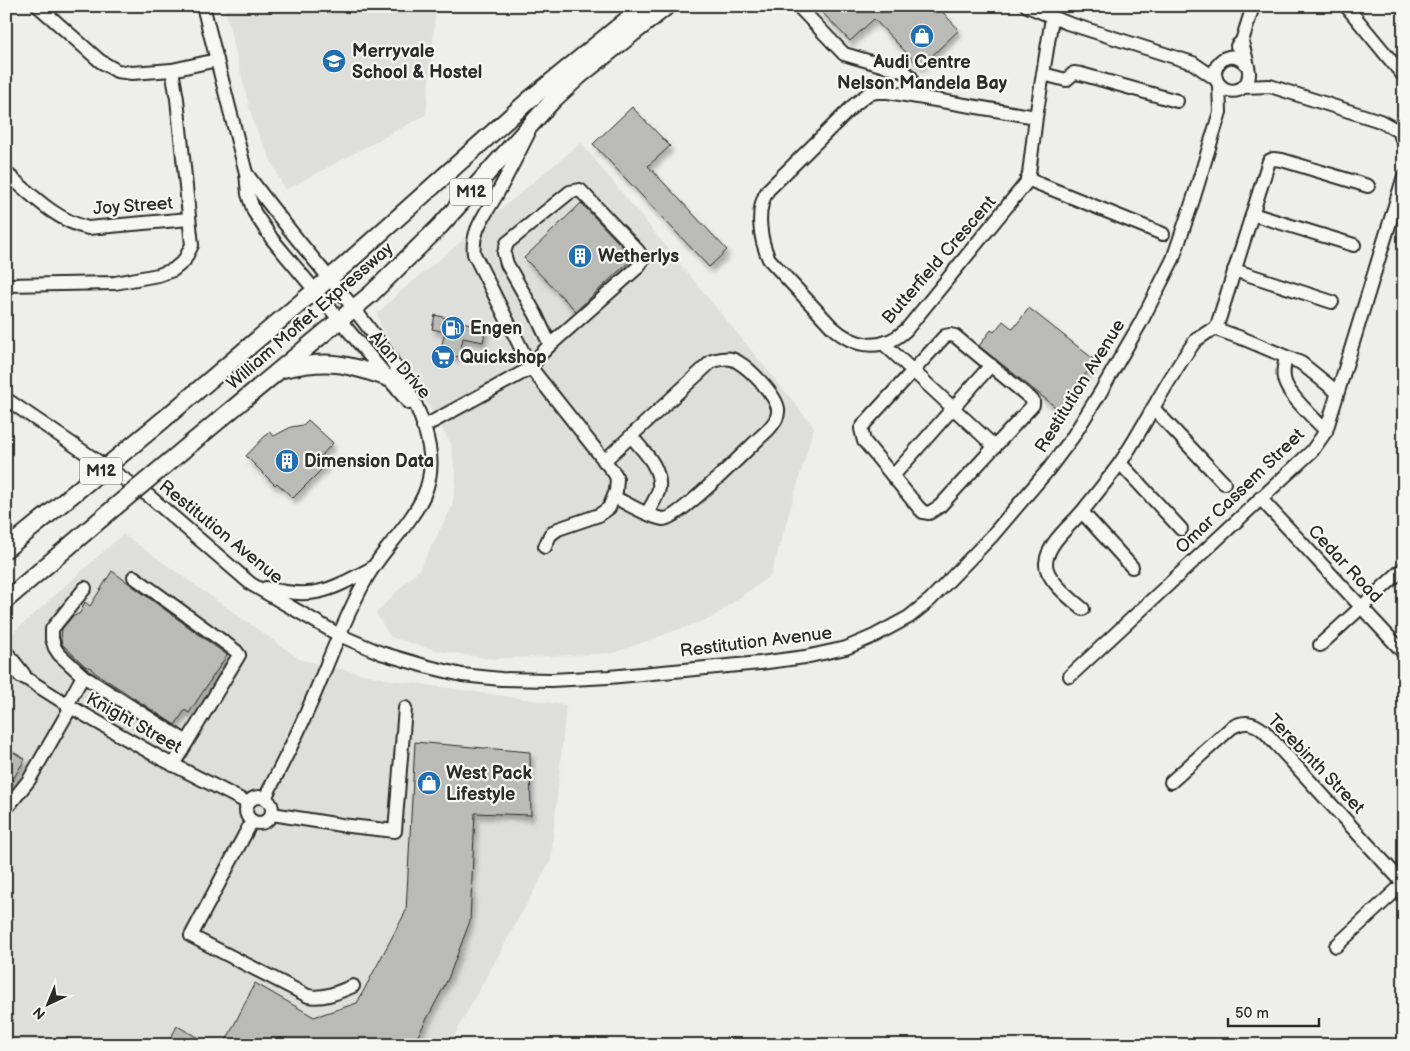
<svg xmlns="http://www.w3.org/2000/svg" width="1410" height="1051" font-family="'Balsamiq Sans',sans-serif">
<defs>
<filter id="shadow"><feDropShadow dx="3" dy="5.5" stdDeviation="2.5" flood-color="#0004"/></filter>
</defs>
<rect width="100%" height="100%" fill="#eeeeea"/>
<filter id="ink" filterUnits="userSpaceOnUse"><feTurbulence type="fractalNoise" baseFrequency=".02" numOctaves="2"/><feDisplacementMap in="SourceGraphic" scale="10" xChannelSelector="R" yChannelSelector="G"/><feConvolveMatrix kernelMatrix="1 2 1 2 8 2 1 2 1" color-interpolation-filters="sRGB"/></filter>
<g filter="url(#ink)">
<g fill="#dededb">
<polygon points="224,6 436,6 426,115 285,190 254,125"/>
<polygon points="581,143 814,427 771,575 711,618 613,653 491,659 435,650 390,637 376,613 420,568 452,507 456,479 451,444 381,326 377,314 401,291"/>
<polygon points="123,534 301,660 386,679 566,705 551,860 449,1045 6,1045 6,639"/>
</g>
<g fill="#babab7" stroke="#2b2b2b" filter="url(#shadow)">
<polygon points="816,6 937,6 959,30 920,67 874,19 850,41"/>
<polygon points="632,107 670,146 648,166 727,250 709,267 593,144"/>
<polygon points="581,203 633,258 576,311 524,258"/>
<polygon points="1029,308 1096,361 1058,409 979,346 991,330 994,332 1003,321 1013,329"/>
<polygon points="435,315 486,328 483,342 463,338 459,357 440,352 445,332 432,329"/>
<polygon points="308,420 333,443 319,458 326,465 293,498 277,483 275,485 246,456 269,432 274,436 291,427 303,425"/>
<polygon points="112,571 227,655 189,713 185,710 175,725 94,672 92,668 85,666 62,644 61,639 62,629 72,617 80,613 85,602 90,606"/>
<polygon points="415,742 530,752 531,815 475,813 470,921 448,979 413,1045 224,1045 255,983 314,1017 357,1003 406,911"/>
<polygon points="6,748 25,759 6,791"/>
<polygon points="177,1026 211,1045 167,1045"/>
</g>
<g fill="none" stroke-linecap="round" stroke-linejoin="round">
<g stroke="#2b2b2b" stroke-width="16">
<g id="minor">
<polyline points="38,6 100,61 117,71 132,73 172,70 217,60"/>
<polyline points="203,6 246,173 248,194 254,212 272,239 409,403"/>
<polyline points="798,6 844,54 905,72 911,77 913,95"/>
<polyline points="1027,6 1067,23 1193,63 1216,79"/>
<polyline points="1346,6 1402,74"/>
<path d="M 1242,41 C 1243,48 1250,69 1249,75 C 1247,98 1214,95 1215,71 C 1220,55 1235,52 1246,64"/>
<polyline points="1237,46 1242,41 1253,6"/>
<polyline points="1043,74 1066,80 1074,73 1081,74 1177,101"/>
<polyline points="1243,87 1270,86 1380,121 1400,132"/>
<path d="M 1036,117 L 888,92 L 877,92 L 868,94 L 854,105 L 768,190 C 755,209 760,240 769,259 L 832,327 C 855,348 882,352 906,330 L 1026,183 L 1029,174 L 1036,117 L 1052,18"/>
<path d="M 1404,119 C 1399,127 1398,134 1404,142"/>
<path d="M 528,134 C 518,154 508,174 497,194 C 486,214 471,230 474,254 L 531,368 L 615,474 L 617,479 L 616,491 L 609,508 L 599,515 L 558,529 L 550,535 L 545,547"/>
<path d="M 6,173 C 31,194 55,220 88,228 L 189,219"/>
<path d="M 246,173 C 270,206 295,237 321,268 C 361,317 418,383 429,447 C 432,463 430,481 424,495 C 410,526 382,550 366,579 C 343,620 328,664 309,707 C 296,738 280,768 265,798"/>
<polyline points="1027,179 1163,234"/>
<polyline points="1252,214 1354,245"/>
<polyline points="1234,270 1332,302"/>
<polyline points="6,285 115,283 158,275 173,270 184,261 192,245 177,99 172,70"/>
<polyline points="1216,329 1269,161 1273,159 1282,160 1368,186"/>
<polygon points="950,335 955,336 1030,398 1033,401 1033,405 940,506 929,513 923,512 919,508 864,441 861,429 865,423 945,336"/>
<polyline points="884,344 995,447"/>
<path d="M 1286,358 C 1284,366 1282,374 1285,382 C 1289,396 1315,419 1326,431"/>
<polyline points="6,399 149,496 251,584 339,635 381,653 425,666 462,675 501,679 551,680 609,677 760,663 805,657 846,648 874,636 909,617 930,600 991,537 1048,470 1072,438 1100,393 1141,322 1173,259 1193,200 1220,112 1219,85"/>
<polyline points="1153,408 1224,483"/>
<polyline points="423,427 531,368 539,356 550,345 637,268 643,259 638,251 580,190 570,192 507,243 504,253 507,264 536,315 550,345"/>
<path d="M 631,436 C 643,451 661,466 659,488 C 658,496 651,506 647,513"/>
<path d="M 604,461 L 712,361 C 721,359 730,356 738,362 C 750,369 776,395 778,409 C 779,418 773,424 768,430 C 752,444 679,520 663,519 C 649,517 628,504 614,497"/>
<polyline points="1120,463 1181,529"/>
<polyline points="893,476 991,365"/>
<polyline points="1260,498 1404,653"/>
<polyline points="1082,512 1132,567"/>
<polyline points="134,577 236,651 239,655 187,742"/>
<polyline points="85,588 52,629 52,639 55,648 59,654 83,676 187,742 173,765"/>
<path d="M 266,588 C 314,600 329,591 372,568"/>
<path d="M 1083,609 C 1072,600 1045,579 1046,563 C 1048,541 1073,524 1085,508 C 1097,493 1109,478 1120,463 C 1147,423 1167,378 1196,340 L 1208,332 L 1216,329 L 1244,339 L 1301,363 L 1337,392"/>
<polyline points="1320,645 1404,568"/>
<polyline points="16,672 71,707 162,759 248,803"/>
<polyline points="1070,676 1312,451 1326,431 1404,176"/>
<polyline points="67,705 83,676"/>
<path d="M 1171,782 L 1231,728 C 1244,720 1253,722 1264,731 L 1404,884"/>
<circle cx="259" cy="810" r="13"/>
<polyline points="6,809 29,780 71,707"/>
<polyline points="272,814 341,825 395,831 405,708"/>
<path d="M 252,821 L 191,936 L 308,996 C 324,999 339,992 353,986"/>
<polyline points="1336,946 1404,883"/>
</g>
</g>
<g stroke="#2b2b2b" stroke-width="20">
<g id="major">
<path d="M 283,369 C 328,359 346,363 388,378"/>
<polyline points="163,420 345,265 529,100 644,6"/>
<polyline points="194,441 371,294 440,226 553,100 579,76 667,6"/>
<polyline points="6,549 38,523"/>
<polyline points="6,600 115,507"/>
<polyline points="6,655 22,675"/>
</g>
</g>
<use href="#minor" stroke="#f6f6f2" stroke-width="12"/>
<use href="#major" stroke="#f6f6f2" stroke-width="16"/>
<g stroke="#2b2b2b" stroke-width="20" stroke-linecap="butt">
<g id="major-bridge">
<polyline points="115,507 194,441"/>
<polyline points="38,523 163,420"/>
</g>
</g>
<use href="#major-bridge" stroke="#f6f6f2" stroke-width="16"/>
</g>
</g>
<defs>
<g id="shop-disc" transform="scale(1.25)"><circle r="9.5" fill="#1f6fb2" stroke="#f6f6f2"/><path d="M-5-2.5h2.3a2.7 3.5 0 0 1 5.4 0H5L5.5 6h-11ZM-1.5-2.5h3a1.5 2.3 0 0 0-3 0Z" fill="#fff"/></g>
<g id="school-disc" transform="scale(1.25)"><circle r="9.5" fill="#1f6fb2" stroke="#f6f6f2"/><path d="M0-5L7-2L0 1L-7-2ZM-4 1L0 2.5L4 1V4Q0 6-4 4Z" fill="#fff"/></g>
<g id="building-disc" transform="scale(1.25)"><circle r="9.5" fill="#1f6fb2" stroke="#f6f6f2"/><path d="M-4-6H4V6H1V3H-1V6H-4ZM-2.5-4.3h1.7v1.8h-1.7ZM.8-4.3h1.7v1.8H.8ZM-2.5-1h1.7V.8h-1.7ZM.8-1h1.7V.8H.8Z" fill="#fff"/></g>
<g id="fuel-disc" transform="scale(1.25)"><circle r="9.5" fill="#1f6fb2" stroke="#f6f6f2"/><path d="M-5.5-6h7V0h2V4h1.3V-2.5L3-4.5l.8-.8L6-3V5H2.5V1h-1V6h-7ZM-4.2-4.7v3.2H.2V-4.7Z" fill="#fff"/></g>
<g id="supermarket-disc" transform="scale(1.25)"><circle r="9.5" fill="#1f6fb2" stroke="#f6f6f2"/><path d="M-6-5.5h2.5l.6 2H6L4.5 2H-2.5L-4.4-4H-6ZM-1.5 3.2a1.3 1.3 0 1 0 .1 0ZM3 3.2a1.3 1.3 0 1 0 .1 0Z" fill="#fff"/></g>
</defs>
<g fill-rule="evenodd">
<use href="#shop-disc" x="922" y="36"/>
<use href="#school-disc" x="334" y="61"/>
<use href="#building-disc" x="580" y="256"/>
<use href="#fuel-disc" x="453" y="328"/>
<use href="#supermarket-disc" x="443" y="357"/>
<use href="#building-disc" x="287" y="461"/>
<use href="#shop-disc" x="429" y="783"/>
</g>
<g text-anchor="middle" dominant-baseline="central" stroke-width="4.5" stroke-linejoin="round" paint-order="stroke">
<g fill="#f6f6f2" stroke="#686867" stroke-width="1">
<rect x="450" y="178.5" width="42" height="27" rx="4"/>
<rect x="80" y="457.5" width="42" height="27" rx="4"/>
</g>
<g font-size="16" font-weight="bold" fill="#2b2b2b">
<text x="471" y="192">M12</text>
<text x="101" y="471">M12</text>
</g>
<g font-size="18" font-weight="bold" fill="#2b2b2b" stroke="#f6f6f2" text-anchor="start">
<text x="352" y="51">Merryvale<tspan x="352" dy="21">School &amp; Hostel</tspan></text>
<text x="922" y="62" text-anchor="middle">Audi Centre<tspan x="922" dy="21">Nelson Mandela Bay</tspan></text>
<text x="598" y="256">Wetherlys</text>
<text x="470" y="328">Engen</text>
<text x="460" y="357">Quickshop</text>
<text x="304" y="461">Dimension Data</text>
<text x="446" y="773">West Pack<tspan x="446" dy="21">Lifestyle</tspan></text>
</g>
<g font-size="18" fill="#2b2b2b" stroke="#f6f6f2">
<text transform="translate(133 206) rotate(-4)">Joy Street</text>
<text transform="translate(939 260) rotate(-49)">Butterfield Crescent</text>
<text transform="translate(310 316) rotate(-41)">William Moffet Expressway</text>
<text transform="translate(400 365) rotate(49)">Alan Drive</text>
<text transform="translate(1080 386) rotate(-58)">Restitution Avenue</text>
<text transform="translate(1240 491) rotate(-44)">Omar Cassem Street</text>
<text transform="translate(221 532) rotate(39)">Restitution Avenue</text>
<text transform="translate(1345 564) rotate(47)">Cedar Road</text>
<text transform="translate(756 642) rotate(-7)">Restitution Avenue</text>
<text transform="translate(134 723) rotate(29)">Knight Street</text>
<text transform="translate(1316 764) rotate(46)">Terebinth Street</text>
</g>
</g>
<rect width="1410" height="1051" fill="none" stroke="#f6f6f2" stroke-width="25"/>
<rect x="12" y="12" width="1385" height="1026" fill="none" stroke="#2b2b2b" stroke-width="2" filter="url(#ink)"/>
<g transform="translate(48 1004) rotate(224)" stroke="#f6f6f2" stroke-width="4" paint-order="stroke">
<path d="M0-4L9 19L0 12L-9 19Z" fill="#2b2b2b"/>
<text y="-8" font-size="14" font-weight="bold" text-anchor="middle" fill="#2b2b2b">N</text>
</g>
<path d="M1228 1018v8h91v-8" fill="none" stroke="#2b2b2b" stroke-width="2.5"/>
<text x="1235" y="1018" font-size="15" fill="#2b2b2b" stroke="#f6f6f2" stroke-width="4" paint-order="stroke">50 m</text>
</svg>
